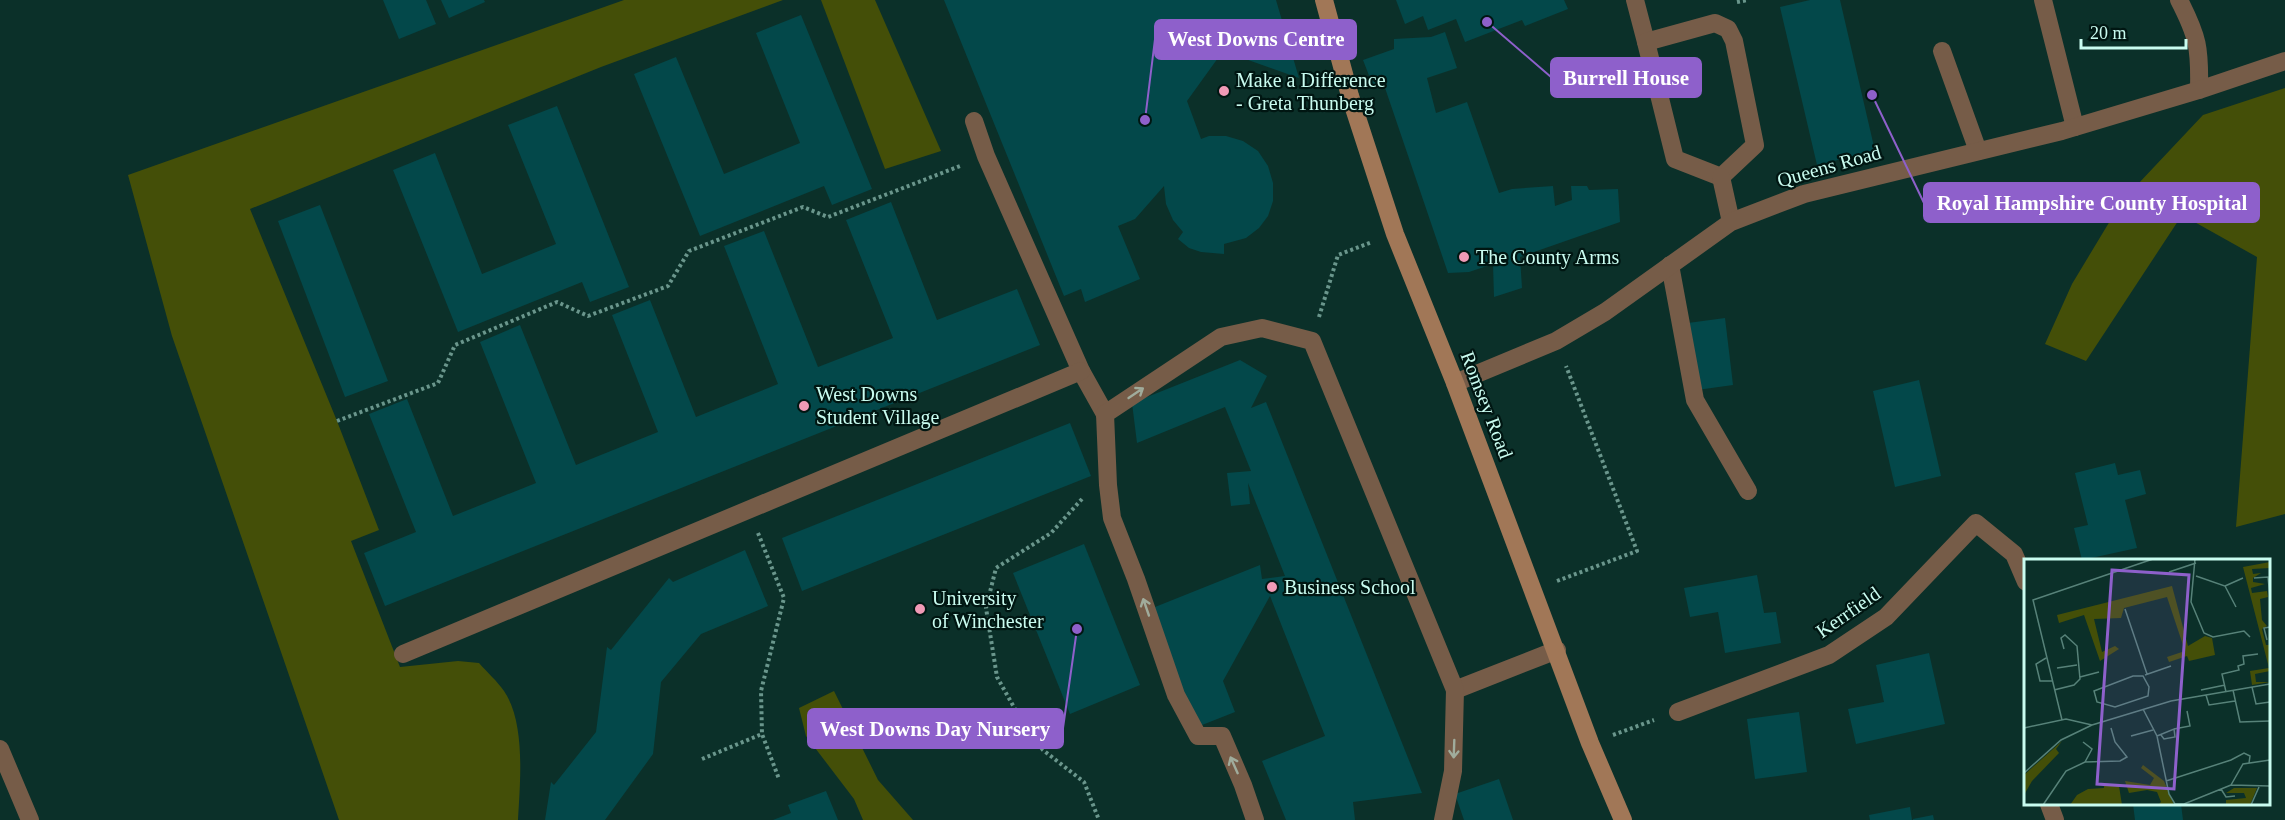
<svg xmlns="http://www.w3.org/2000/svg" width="2285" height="820" font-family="'Times New Roman',serif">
<rect width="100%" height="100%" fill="#0b3029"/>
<g fill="#444f08">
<path d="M 624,0 L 783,0 L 601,67 L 250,209 L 337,421 L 379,530 L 351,541 L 400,667 L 458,661 L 479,663 C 487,672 497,681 504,691 C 526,723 520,783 518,820 L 339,820 L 172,336 L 128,175 Z"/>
<polygon points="821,0 875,0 941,151 885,169"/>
<polygon points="2285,88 2285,514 2236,527 2257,257 2182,215 2086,361 2045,344 2072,284 2122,201 2203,115"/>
<polygon points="834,691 878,780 913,820 863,820 854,799 806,736 799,708"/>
</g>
<g fill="#03484a">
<polygon points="383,0 426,0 436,24 399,39"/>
<polygon points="441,0 484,0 485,2 449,18"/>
<polygon points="944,0 1276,0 1299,78 1223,51 1187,101 1201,139 1209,136 1226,136 1243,141 1258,151 1268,166 1273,183 1273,201 1268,216 1259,228 1246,238 1224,244 1224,254 1201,252 1189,248 1178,239 1183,232 1173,220 1166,204 1164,186 1135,219 1118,226 1140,279 1085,302 1081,289 1064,296"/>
<polygon points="1396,0 1564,0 1568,9 1525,26 1522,20 1465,42 1456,19 1428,30 1423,16 1405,24"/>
<polygon points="1810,0 1840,0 1875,151 1817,165 1780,7"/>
<polygon points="801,15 872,189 832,205 824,186 700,236 634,74 676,57 724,174 800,143 756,33"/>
<polygon points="1445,32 1457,68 1427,78 1436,113 1467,102 1499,193 1512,189 1553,186 1555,206 1572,200 1571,186 1587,186 1589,190 1618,189 1620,222 1520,257 1522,288 1494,297 1493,264 1469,272 1448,273 1383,82 1383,85 1373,86 1363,60 1394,49 1394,39 1431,37"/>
<polygon points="557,106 629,287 590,302 582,282 458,332 393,170 435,153 482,274 556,244 508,125"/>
<polygon points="891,202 937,320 1017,289 1040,345 385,606 364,553 416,532 369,414 407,399 453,516 536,483 480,342 520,325 576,465 658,432 612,315 650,300 696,417 778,384 724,246 764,231 818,367 893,338 846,220"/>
<polygon points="320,205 388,381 345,397 278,221"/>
<polygon points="1725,318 1733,385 1697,390 1688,323"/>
<polygon points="1240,360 1267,376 1251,408 1266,402 1422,793 1353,802 1355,820 1286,820 1262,761 1325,736 1270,596 1223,681 1235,712 1197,727 1150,609 1260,565 1262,579 1285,576 1248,483 1250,504 1231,506 1227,473 1251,471 1225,407 1137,443 1132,403"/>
<polygon points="1919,380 1941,476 1895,487 1873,391"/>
<polygon points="1070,423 1091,476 802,591 782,538"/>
<polygon points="2115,463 2118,475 2140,470 2146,494 2125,500 2137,548 2082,560 2074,528 2088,525 2075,473"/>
<polygon points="1084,544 1140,685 1070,714 1013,573"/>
<polygon points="745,550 768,606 701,634 661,682 653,754 605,820 545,820 551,782 554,785 596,732 607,647 611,650 669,578 673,582"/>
<polygon points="1757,575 1764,613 1776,612 1781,643 1725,653 1718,612 1690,617 1684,588"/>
<polygon points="1929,653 1945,724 1856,744 1848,709 1884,702 1876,665"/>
<polygon points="1799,712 1807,772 1755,779 1747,719"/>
<polygon points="1499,779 1513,820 1464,820 1455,794"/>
<polygon points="826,791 838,820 773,820 791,813 788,805"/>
<polygon points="2133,804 2181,804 2183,820 2135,820"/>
<polygon points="1910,807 1912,820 1870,820 1869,815"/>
<polygon points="1933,815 1934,820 1913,820 1913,819"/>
</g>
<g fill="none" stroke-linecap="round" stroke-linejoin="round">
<g stroke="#6a968c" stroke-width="4" stroke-dasharray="3 3" stroke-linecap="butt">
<polyline points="1737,2 1748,0"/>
<polyline points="1319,317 1338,255 1372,242"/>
<polyline points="337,421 438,383 455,345 557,302 588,316 668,286 689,251 803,207 828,217 960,166"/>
<polyline points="1082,499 1051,533 996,568 986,608 997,677 1024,725 1043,750 1084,782 1099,820"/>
<polyline points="758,533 784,598 761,691 762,734 779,779"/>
<polyline points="1557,581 1637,551 1566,366"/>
<polyline points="1613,735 1654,720"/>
<polyline points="702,759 762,734"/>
</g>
<g stroke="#765c48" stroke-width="18">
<polyline points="1635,0 1646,42"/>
<polyline points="2043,0 2075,127"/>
<path d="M 2179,0 C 2198,37 2200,48 2199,90"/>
<polygon points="1715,23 1728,29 1734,41 1755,145 1721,177 1675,159 1646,42"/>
<polyline points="1942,51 1978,151"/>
<polyline points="974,121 986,156 1081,371 1105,414"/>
<polyline points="1721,177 1731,222"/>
<polyline points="403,654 1081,371"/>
<polyline points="1455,690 1557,650"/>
<polyline points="1255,820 1243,785 1222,736 1198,736 1176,695 1136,579 1112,518 1108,485 1105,414 1221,337 1262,328 1312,341 1455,690 1453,771 1443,820"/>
</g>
<g stroke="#765c48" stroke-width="18">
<polyline points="1670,265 1695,400 1748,491"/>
<polyline points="1455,383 1556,341 1605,312 1731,222 1804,194 2062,131 2199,90 2285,61"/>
<polyline points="1678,712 1829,655 1886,617 1976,523 2014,554 2026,582"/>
<polyline points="0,749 30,820"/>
<polyline points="2049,804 2055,820"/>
</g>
<polyline stroke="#a17757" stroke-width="18" points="1324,0 1350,96 1395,234 1455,383 1590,743 1623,820"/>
</g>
<defs><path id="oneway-shaft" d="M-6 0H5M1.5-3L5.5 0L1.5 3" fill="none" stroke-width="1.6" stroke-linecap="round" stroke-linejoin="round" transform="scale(1.5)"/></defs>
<g stroke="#a0ac9c">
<use href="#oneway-shaft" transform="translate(1136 393) rotate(-34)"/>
<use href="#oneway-shaft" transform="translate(1146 607) rotate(-109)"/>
<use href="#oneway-shaft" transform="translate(1454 749) rotate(92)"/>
<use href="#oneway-shaft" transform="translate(1234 765) rotate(-114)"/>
</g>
<g fill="#f09ab6" stroke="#001612" stroke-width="2">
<circle cx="1224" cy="91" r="6"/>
<circle cx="1464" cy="257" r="6"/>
<circle cx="804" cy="406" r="6"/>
<circle cx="1272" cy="587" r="6"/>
<circle cx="920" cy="609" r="6"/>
</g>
<g text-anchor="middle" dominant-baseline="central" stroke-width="4.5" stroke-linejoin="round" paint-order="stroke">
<g font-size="20" fill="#c9fcf0" stroke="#001612" text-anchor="start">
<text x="1236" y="80">Make a Difference<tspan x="1236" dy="23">- Greta Thunberg</tspan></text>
<text x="1476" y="257">The County Arms</text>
<text x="816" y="394">West Downs<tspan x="816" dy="23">Student Village</tspan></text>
<text x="1284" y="587">Business School</text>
<text x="932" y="598">University<tspan x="932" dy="23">of Winchester</tspan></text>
</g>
<g font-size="20" fill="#c9fcf0" stroke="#001612">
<text transform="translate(1829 166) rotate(-16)">Queens Road</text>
<text transform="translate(1487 405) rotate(69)">Romsey Road</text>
<text transform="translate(1848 612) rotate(-35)">Kerrfield</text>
</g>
</g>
<g transform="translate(2024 559)">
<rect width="246" height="246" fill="#0b3029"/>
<path d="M 246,3 L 246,9 L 228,10 L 229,15 L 237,14 L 229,19 L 229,23 L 241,25 L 227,29 L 228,34 L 243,32 L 244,38 L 236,40 L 238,61 L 243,67 L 238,70 L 242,86 L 246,86 L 246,112 L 231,115 L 232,123 L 246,123 L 228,126 L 226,112 L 245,109 L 219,8 ZM 148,27 L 164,87 L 181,77 L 188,79 L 191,96 L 165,102 L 163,97 L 145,103 L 143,98 L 161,92 L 143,38 L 100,49 L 97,59 L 70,60 L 78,93 L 91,87 L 95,90 L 76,102 L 60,56 L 35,64 L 33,56 ZM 38,182 L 32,190 L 35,194 L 8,222 L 0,236 L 0,216 ZM 119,206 L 140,222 L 150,246 L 134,246 L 137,243 L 133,233 L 123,231 L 105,234 L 101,222 L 126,226 L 130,219 L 117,209 ZM 80,226 L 95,227 L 98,246 L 46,246 L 53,236 L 64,230 L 80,229 ZM 210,229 L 233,229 L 226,246 L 202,246 L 202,241 L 222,239 L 220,234 L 202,234 Z" fill="#444f08"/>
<path fill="none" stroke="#578279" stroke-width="1.5" d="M 171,0 L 167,43 L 180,74 L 189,78 L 220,72 L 226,78M 145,13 L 172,4M 172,17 L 201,27 L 212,48M 230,19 L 244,18 L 246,38M 201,27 L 219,19M 101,50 L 123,115M 243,81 L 240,69 L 246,68M 22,99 L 12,105 L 16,122 L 28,122M 33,109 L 53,106M 121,116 L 147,107M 109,117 L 119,117 L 125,128 L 124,137 L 91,148 L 73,143 L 70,132 ZM 56,118 L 75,113M 228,128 L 232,145 L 246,143M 30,131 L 50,126 L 56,120 L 53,87 L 41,76 L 37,79 L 40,90M 177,131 L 201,126M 209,131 L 216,163 L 246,162M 202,133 L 198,115 L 215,111 L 214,107 L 220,105 L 219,97 L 234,95M 182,136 L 185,146 L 211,142M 119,150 L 133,177 L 145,235 L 151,245 L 160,245 L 207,226M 38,161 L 9,41 L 129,0M 0,169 L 42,160 L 68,166M 150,170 L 166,167 L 163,152M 107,177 L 129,171M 133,177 L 150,170 L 151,178 L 140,180 L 137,176M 59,183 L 68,190 L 61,203M 0,214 L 37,181 L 68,166 L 147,142 L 246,125M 142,222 L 207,201 L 220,194 L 226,197 L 225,204M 207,226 L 219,205 L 246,201M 207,226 L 246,227M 197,230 L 202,238 L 211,237M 19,246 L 42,212 L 61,203 L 96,202 L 103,198 L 91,183 L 87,169M 227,246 L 235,228"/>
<path fill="#8e60cb" fill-opacity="0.15" stroke="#8e60cb" stroke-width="3" d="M 88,11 L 165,16 L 150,230 L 73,225 Z"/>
<rect width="246" height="246" fill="none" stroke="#c9fcf0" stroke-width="3"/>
</g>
<path fill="none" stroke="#8e60cb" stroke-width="2" d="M1145 120L1155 39M1487 22L1551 77M1872 95L1924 203M1077 629L1063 728"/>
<g fill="#8e60cb" stroke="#001612" stroke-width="2">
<circle cx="1145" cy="120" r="6"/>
<circle cx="1487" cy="22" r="6"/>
<circle cx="1872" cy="95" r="6"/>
<circle cx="1077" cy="629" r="6"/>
</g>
<g fill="#8e60cb" stroke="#8e60cb" stroke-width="2">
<rect x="1155" y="20" width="201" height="39" rx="6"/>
<rect x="1551" y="58" width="150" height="39" rx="6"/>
<rect x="1924" y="183" width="335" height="39" rx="6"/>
<rect x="808" y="709" width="255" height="39" rx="6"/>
</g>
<g font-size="21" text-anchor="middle" font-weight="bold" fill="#fff">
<text x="1256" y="46">West Downs Centre</text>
<text x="1626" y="85">Burrell House</text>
<text x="2092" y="210">Royal Hampshire County Hospital</text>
<text x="935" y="736">West Downs Day Nursery</text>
</g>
<path d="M2081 39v9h105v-9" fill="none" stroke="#c9fcf0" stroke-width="3"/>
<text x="2090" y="39" font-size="18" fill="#c9fcf0" stroke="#001612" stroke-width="4.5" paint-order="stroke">20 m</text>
</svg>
